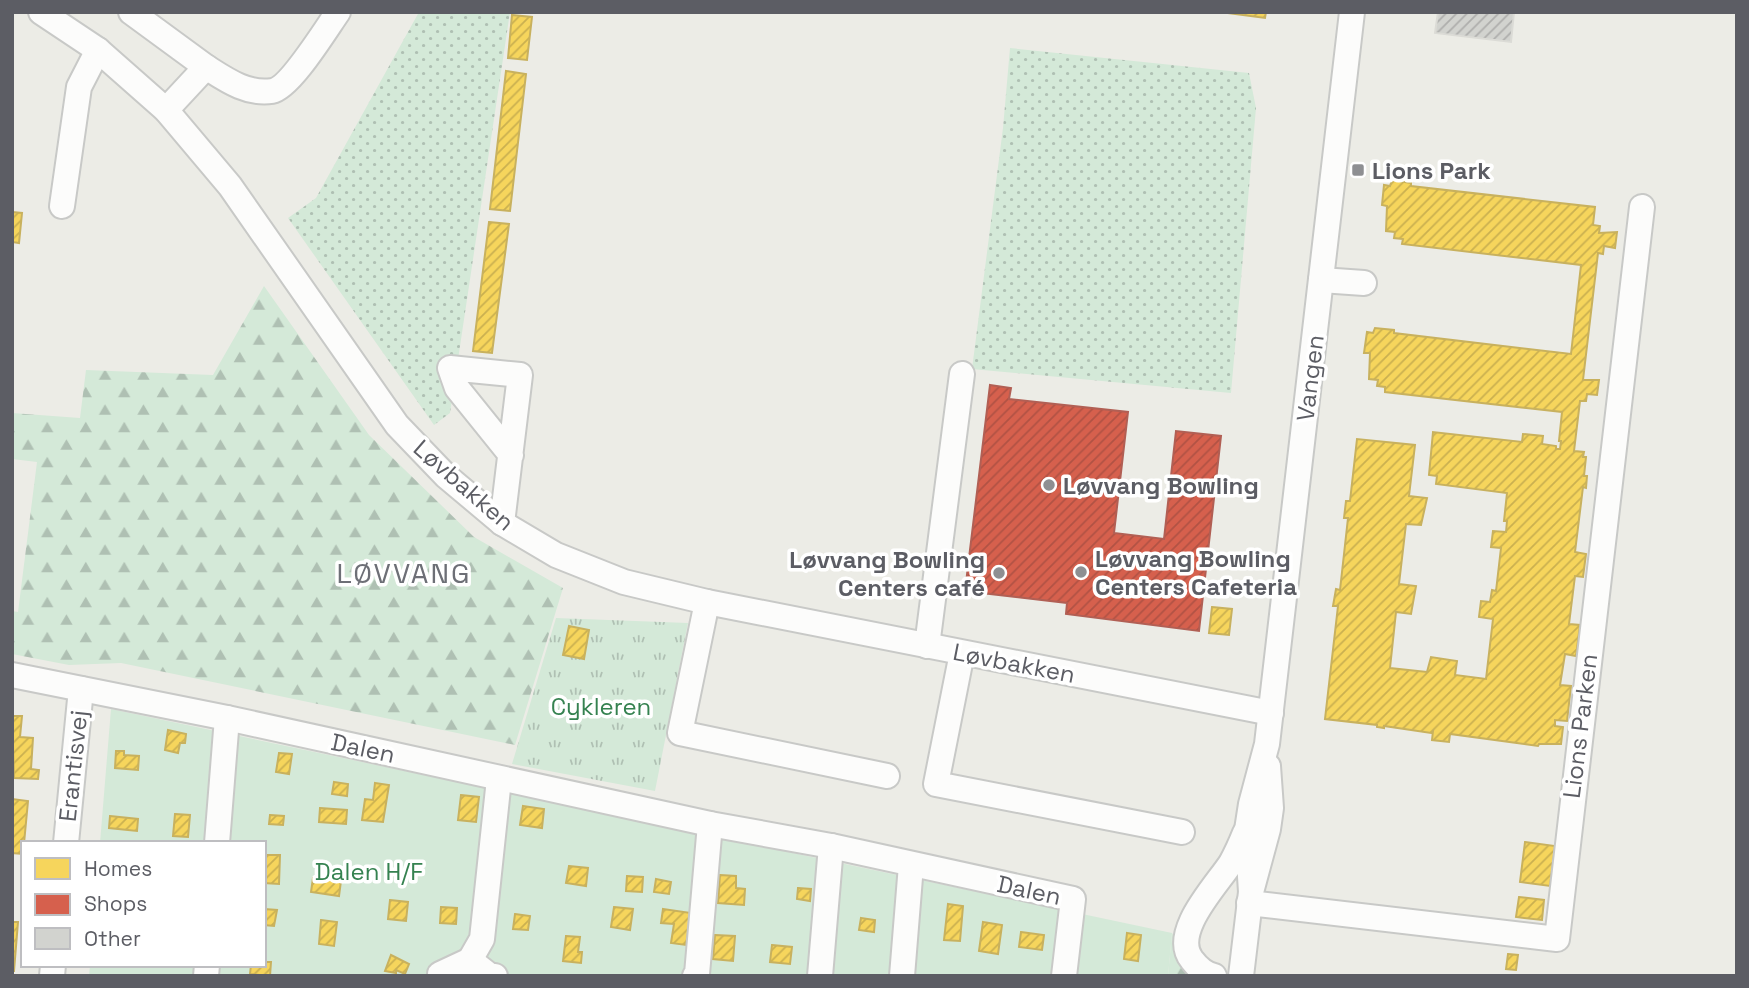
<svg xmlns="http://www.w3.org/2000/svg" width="1749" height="988" font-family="'Space Grotesk',sans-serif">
<defs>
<pattern id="grass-dots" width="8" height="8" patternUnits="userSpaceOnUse" patternTransform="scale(1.75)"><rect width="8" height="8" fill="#d4e9d8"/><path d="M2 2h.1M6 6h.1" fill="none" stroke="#afc0b3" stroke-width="1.8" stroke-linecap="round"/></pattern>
<pattern id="forest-firs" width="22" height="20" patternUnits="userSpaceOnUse" patternTransform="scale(1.75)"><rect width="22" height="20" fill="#d4e9d8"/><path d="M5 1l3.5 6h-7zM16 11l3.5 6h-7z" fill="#afc0b3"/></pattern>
<pattern id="park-tufts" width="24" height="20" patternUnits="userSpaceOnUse" patternTransform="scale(1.75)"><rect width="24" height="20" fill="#d4e9d8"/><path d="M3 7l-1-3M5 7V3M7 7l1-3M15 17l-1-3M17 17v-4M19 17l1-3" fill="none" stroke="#afc0b3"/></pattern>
<pattern id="homes-hatch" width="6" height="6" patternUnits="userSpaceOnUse" patternTransform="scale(1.75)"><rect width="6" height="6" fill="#f6d55c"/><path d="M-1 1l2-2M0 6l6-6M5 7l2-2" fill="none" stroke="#cab050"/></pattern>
<pattern id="shops-hatch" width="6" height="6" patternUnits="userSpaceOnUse" patternTransform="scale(1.75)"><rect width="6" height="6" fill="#d6604d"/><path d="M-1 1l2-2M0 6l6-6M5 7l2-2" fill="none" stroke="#b15244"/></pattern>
<pattern id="building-hatch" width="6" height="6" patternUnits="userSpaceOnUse" patternTransform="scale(1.75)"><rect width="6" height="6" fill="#d2d3cf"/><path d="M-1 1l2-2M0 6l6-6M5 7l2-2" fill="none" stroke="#aeaeac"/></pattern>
</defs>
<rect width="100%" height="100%" fill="#ecece6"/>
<g fill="url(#grass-dots)">
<polygon points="419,12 510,12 450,413 434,425 288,218 316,198"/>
<polygon points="1010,48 1249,73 1256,108 1231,393 972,369 1003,128"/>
</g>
<g fill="url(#forest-firs)">
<polygon points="264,286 369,435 474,537 563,588 515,745 121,663 69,665 12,654 12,611 18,612 37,462 12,459 12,413 80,418 86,370 213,375"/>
<polygon points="1172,933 1200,976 1168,976"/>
</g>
<polygon fill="url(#park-tufts)" points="556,618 688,623 655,791 512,764"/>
<polygon fill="#d4e9d8" points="111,709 1172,933 1168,976 89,976 90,965 264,965 264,843 100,843"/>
<g fill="url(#homes-hatch)" stroke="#c8b15e" stroke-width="2">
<polygon points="1220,12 1266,12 1265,18"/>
<polygon points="512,15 532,17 527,60 508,58"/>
<polygon points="506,71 526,74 510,211 490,209"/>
<polygon points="1392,180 1411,183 1411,186 1595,207 1593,225 1600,226 1599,233 1617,232 1615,248 1604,246 1603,254 1598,253 1583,380 1599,380 1597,395 1587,394 1586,401 1580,401 1574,451 1584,452 1583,457 1586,457 1584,476 1587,476 1586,488 1583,487 1575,552 1586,554 1583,577 1575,576 1569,624 1580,625 1576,656 1565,654 1560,685 1571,686 1567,721 1555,720 1555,726 1563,727 1561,744 1539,744 1538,746 1450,734 1449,742 1432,740 1433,731 1431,733 1384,726 1384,728 1377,727 1377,725 1325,719 1338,606 1333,606 1336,589 1340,590 1348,518 1344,518 1346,501 1350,501 1357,439 1415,445 1409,496 1427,498 1421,525 1406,524 1399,584 1416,586 1411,614 1396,612 1390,668 1427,672 1431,657 1457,661 1455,675 1486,679 1493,619 1479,617 1481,601 1490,602 1492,590 1496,591 1501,548 1491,547 1493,531 1506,532 1507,521 1504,521 1507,493 1436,484 1437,476 1429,475 1433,432 1522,442 1523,434 1543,436 1542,444 1556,446 1556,449 1560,449 1561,441 1559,441 1562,412 1385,392 1385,387 1377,386 1378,380 1369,379 1370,353 1364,353 1367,332 1373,333 1375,328 1394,330 1394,333 1571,354 1581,265 1402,244 1403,239 1394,238 1395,232 1386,231 1387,206 1382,205 1384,185 1390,186"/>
<polygon points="12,212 22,213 19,243 12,242"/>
<polygon points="489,222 509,224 492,353 473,351"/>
<polygon points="1212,607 1232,609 1229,635 1209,633"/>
<polygon points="569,626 589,630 584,659 563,655"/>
<polygon points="12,716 22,716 20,737 33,738 31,769 39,770 38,779 14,778"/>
<polygon points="168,730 186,734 185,743 180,743 178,753 165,750"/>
<polygon points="116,751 124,751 124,755 139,756 138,770 115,768"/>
<polygon points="279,753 292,754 289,774 276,772"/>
<polygon points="334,782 348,784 347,796 332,794"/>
<polygon points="375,783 389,785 383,822 362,820 365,799 373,800"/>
<polygon points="461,795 479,797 476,822 458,820"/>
<polygon points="12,799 28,801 23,854 12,853"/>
<polygon points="523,806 544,809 542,828 520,825"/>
<polygon points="320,808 347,810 346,824 319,822"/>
<polygon points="175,814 190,815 188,837 173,836"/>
<polygon points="270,815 284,816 283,825 269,824"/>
<polygon points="110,816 138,819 137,831 109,828"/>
<polygon points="1525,842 1555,846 1550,886 1520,882"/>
<polygon points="264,855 280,855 279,884 264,883"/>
<polygon points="569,866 588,868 586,886 566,883"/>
<polygon points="326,871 342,873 339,896 311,892 313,878 325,879"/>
<polygon points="720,875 736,876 736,888 745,889 744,905 718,903"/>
<polygon points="627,876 643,877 642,892 626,891"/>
<polygon points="656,879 671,882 669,894 654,892"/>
<polygon points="798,888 811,889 810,901 797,899"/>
<polygon points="1519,897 1544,900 1542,920 1516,917"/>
<polygon points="390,900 408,902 406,921 388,919"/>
<polygon points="948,904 963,906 960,941 944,940"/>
<polygon points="441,907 457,908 456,924 440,923"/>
<polygon points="614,907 633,909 630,930 611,927"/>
<polygon points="264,909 277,910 274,926 264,925"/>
<polygon points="663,909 691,913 686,945 671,943 674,924 661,923"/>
<polygon points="515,914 530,916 528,930 513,929"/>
<polygon points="861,918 875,920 874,932 859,930"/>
<polygon points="321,920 337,922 334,946 319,944"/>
<polygon points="12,922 18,922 14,971 12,971"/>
<polygon points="983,922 1002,925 998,954 979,951"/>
<polygon points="1021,932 1044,935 1042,950 1019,947"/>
<polygon points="1127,933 1141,935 1138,961 1124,959"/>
<polygon points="715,935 735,936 733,961 713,959"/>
<polygon points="566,936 580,937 578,952 582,952 581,963 563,961"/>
<polygon points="772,945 792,947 790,964 770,962"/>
<polygon points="1508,954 1518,955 1516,970 1506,969"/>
<polygon points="391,955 409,964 405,974 396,970 396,973 385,971"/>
<polygon points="264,962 271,962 270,976 250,974 251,965 264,965"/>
</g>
<polygon fill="url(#shops-hatch)" stroke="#b15f54" stroke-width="2" points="990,385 1011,388 1009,399 1128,412 1114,533 1164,539 1176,431 1221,436 1199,631 1066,614 1067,603 965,591"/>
<polygon fill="url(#building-hatch)" stroke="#dbdbd6" stroke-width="2" points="1438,12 1514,12 1511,42 1435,33"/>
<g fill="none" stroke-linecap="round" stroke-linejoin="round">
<g stroke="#c8c9c7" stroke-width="28">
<g id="minor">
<polyline points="41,12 98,50 166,110 230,186 397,425 446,476 502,523 556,555 624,582 707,602 1271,713"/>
<polyline points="131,12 206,67 166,110"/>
<path d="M 206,67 C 225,79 247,95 272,91 C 290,88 326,29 338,12"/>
<polyline points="62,206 79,87 98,50"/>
<polyline points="1321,280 1364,283"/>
<polyline points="502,523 520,375 450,368 457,388 511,455"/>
<polyline points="707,602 680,733 887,776"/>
<polyline points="927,646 962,374"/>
<polyline points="962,653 936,784 1182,832"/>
<polyline points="12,675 227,718 710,824 831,846 1073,899 1064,976"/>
<polyline points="66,843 81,689"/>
<polyline points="217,843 227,718"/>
<polyline points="1251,892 1247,830 1251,804 1267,744 1352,12"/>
<polyline points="1249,903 1557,939 1642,207"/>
<polyline points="470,960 482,939 499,779"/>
<polyline points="52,976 53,965"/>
<polyline points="206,976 207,965"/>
<polyline points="440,976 440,974 470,960 489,975 495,976"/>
<polyline points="695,976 697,974 710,824"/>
<polyline points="820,976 831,846"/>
<polyline points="902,976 911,865"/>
<path d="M 1214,976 C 1205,974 1198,968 1192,960 C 1170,933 1216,886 1231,863 C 1236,854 1241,843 1245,833"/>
<polyline points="1241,976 1251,892 1268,829 1271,808 1268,766"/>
</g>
</g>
<use href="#minor" stroke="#fcfcfb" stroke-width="24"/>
</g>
<g fill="#8e8f92" stroke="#fff" stroke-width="2.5">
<rect x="1351" y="163" width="14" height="14" rx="3.5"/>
<circle cx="1049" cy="485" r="7"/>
<circle cx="1081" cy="572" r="7"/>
<circle cx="999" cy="573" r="7"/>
</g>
<g text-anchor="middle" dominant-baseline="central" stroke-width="7" stroke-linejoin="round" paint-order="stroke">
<g font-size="24" font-weight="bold" fill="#5c5d64" stroke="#fff" text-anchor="start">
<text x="1372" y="170">Lions Park</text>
<text x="1063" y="485">Løvvang Bowling</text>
<text x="1095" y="558">Løvvang Bowling<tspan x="1095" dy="28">Centers Cafeteria</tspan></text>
<text x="985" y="559" text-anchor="end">Løvvang Bowling<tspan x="985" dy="28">Centers café</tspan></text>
</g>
<g font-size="24" fill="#5c5d64" stroke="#fff">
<text transform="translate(1310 378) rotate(-83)">Vangen</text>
<text transform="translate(464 485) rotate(41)">Løvbakken</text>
<text transform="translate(1014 663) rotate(11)">Løvbakken</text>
<text transform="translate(1580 726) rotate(-83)">Lions Parken</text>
<text transform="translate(363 748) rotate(12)">Dalen</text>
<text transform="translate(73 766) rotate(-84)">Erantisvej</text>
<text transform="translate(1029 890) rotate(12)">Dalen</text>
</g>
<g font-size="24" fill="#358250" stroke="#fff">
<text x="601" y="706">Cykleren</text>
<text x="369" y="871">Dalen H/F</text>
</g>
<g font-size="28" letter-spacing="2" fill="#6d6f76" stroke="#fff">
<text x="404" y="573">LØVVANG</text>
</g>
</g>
<rect width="1749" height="988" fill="none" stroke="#5c5d64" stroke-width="28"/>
<rect x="21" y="841" width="245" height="126" fill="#ffffff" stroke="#bebec1" stroke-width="2"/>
<rect x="35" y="858" width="35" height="21" fill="#f6d55c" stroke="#bebec1" stroke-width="2"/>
<text x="84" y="876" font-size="21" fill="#5c5d64">Homes</text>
<rect x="35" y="894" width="35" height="21" fill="#d6604d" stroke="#bebec1" stroke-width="2"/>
<text x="84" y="911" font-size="21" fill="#5c5d64">Shops</text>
<rect x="35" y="928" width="35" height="21" fill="#d2d3cf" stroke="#bebec1" stroke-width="2"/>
<text x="84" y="946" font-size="21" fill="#5c5d64">Other</text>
</svg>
